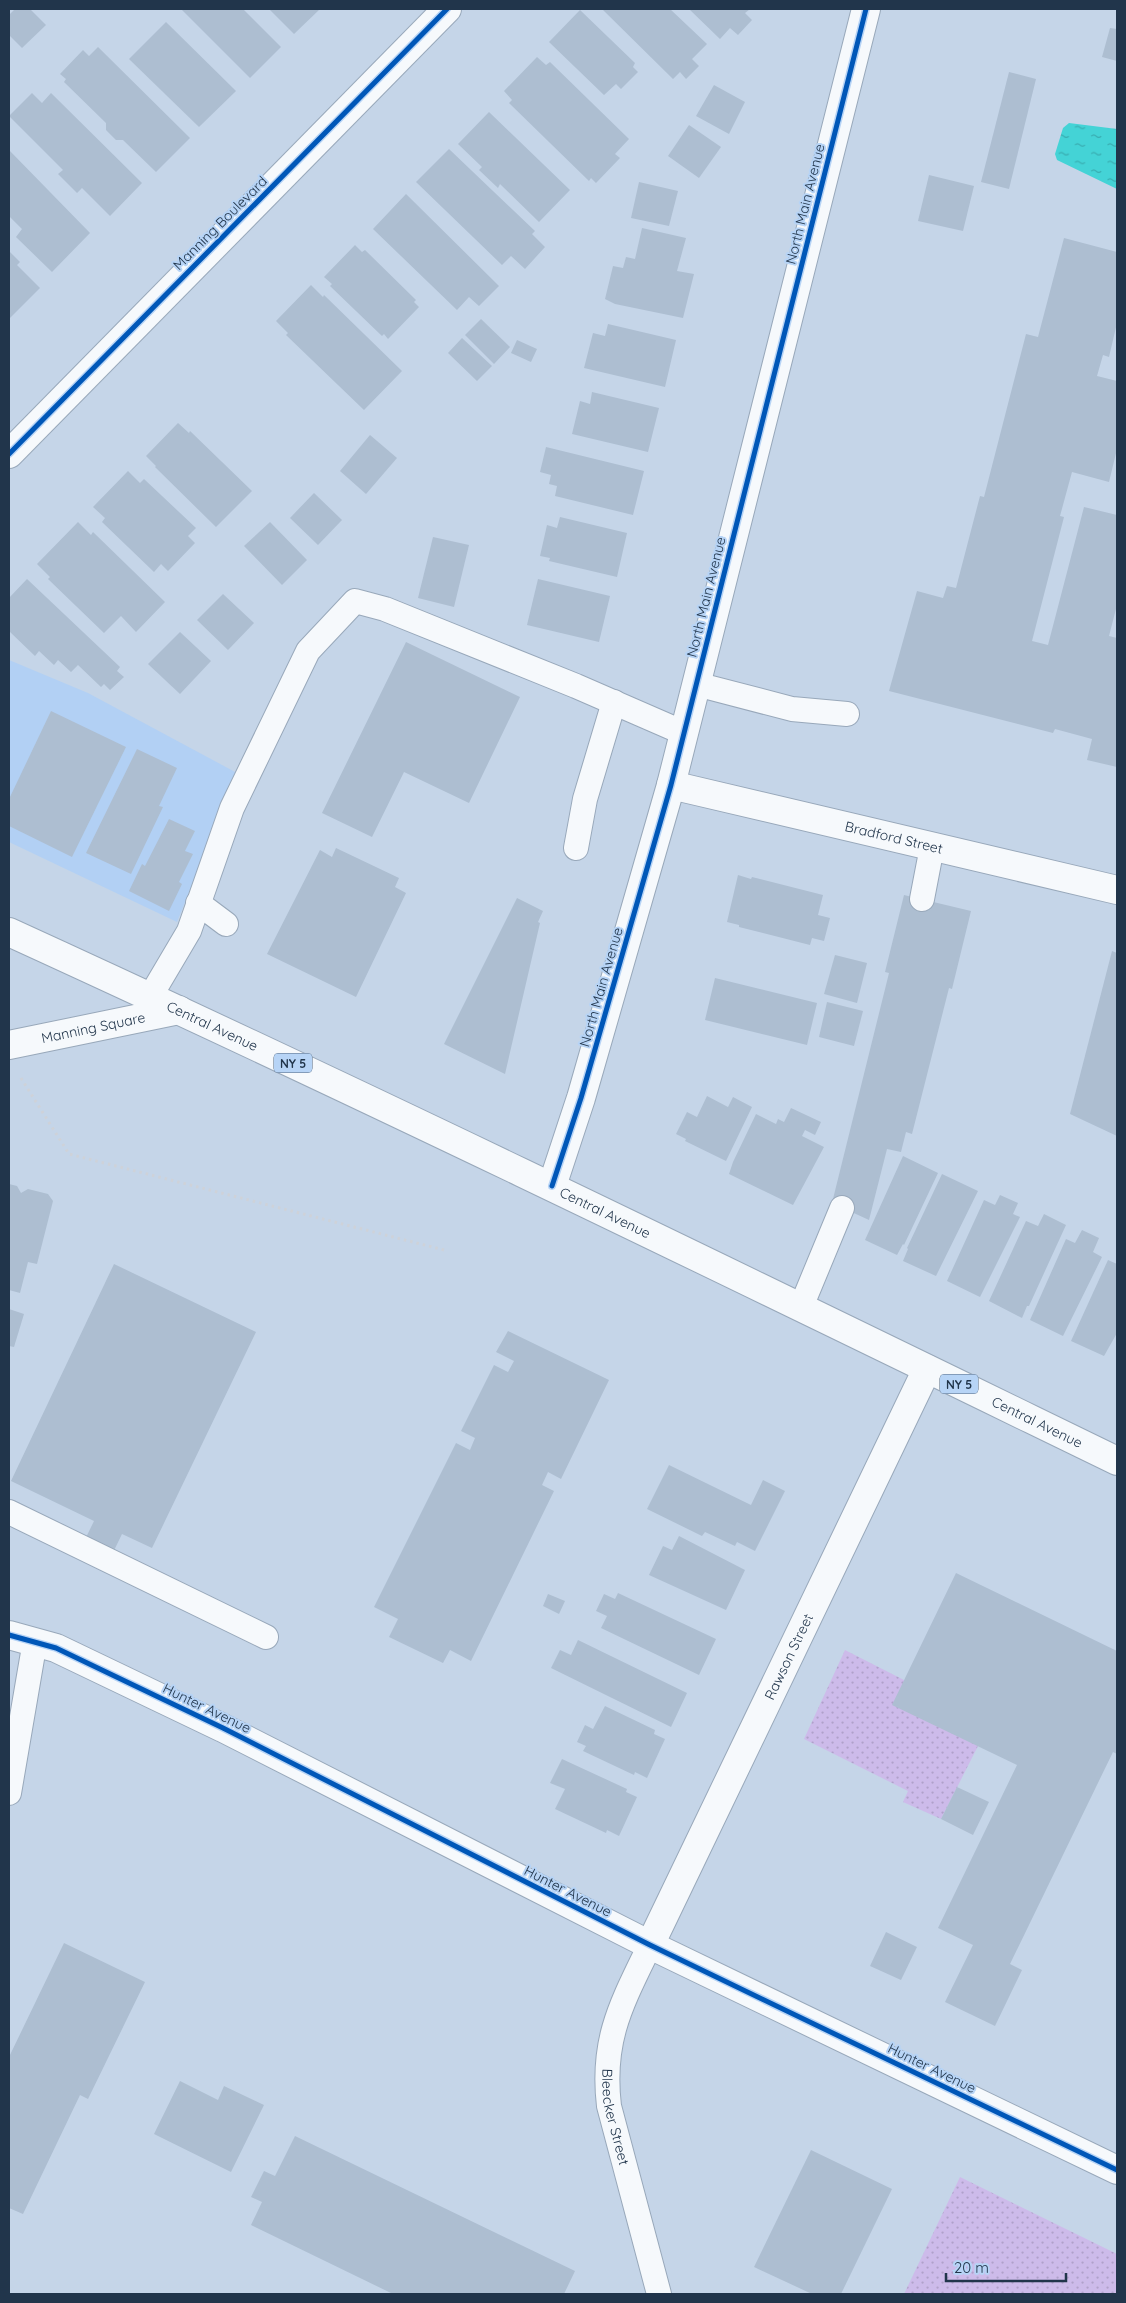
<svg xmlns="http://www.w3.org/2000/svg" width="1126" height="2303" font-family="Quicksand,sans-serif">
<defs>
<pattern id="park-dots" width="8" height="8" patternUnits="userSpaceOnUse" patternTransform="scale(1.25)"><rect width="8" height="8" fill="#cdbbea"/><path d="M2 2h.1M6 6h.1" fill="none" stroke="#b0a1ca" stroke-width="1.8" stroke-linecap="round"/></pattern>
<pattern id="water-ripples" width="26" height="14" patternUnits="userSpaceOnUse" patternTransform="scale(1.25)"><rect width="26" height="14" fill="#44d3d6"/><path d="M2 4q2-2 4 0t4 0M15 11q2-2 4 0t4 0" fill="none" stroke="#38acb0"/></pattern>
</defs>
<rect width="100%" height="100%" fill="#c5d5e8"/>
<polygon fill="#b2d0f4" points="9,660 88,693 237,773 177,922 9,842"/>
<g fill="url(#park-dots)">
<polygon points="845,1650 904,1680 978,1746 941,1819 903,1802 908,1791 804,1739"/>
<polygon points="960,2177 1117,2254 1117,2294 904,2294"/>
</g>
<polygon fill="url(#water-ripples)" points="1069,123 1117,129 1117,189 1057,160 1055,154 1063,128"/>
<g fill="#adbed1">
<polygon points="15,9 30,9 46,25 22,48 9,35 9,15"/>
<polygon points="181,9 243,9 281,47 250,78"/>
<polygon points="269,9 320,9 294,34"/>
<polygon points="602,9 670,9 707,44 692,59 699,66 686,79 680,72 673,79"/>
<polygon points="689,9 750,9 745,13 752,20 738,35 730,28 720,39"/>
<polygon points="580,10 635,63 633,67 638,72 621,89 616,84 604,95 549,42"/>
<polygon points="166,22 236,91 199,127 129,59"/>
<polygon points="1110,28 1117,29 1117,61 1102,57"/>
<polygon points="98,47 190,138 156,172 123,140 116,140 106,130 106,123 64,82 66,79 60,74 83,50 89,56"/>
<polygon points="537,57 546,65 550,62 629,139 615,154 620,158 596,183 591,178 589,181 509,103 512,100 504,91"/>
<polygon points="1009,72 1036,79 1009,189 981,182"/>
<polygon points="714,85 745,102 729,134 696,116"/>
<polygon points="32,93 42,103 51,93 142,183 110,216 82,188 77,193 58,174 63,170 9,116"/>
<polygon points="489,112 570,190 539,222 500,184 498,188 479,170 482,167 458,144"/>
<polygon points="689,125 721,147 699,178 668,156"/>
<polygon points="449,149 535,231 532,234 545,247 525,269 511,256 502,265 416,182"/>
<polygon points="9,150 90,233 52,272 16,237 22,229 9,216"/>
<polygon points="929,175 974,186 963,231 918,221"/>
<polygon points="639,182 678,191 669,226 631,218"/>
<polygon points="406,194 499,286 479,306 469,297 457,310 373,229"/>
<polygon points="642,228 686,238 677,271 694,274 683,318 615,304 605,299 613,266 623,268 626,257 635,259"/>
<polygon points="1064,238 1117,252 1117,323 1109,357 1103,355 1097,376 1117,381 1117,449 1109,482 1072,472 1060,516 1064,517 1032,641 1048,645 1084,507 1117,515 1117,605 1109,636 1117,638 1117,767 1087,760 1092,739 1055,729 1053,733 889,691 917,591 943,598 947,586 956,588 980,496 984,497 1026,334 1038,337"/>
<polygon points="355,245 362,252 365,250 416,300 414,302 419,307 388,339 384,334 382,336 330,286 332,284 324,277"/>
<polygon points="9,251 20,262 17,265 40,288 9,319"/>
<polygon points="311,285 323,297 324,295 402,371 364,410 286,335 288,333 276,321"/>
<polygon points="481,319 510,347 494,364 465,335"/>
<polygon points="608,324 676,340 665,387 584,368 593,333 605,336"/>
<polygon points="462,338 492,366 477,381 448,353"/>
<polygon points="517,340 537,349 531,362 511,353"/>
<polygon points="592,392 659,408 648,452 572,434 580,401 590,404"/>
<polygon points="178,423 189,433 190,431 252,491 216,527 155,467 156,466 146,456"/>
<polygon points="370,435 397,458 366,494 340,471"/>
<polygon points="546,447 644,471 633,515 555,496 557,486 549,484 551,475 540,472"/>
<polygon points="128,471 140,483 144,479 196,528 188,536 195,543 168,571 161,564 154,572 102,522 105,518 93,507"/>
<polygon points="314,493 342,520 318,545 290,518"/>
<polygon points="560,517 627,533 617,577 549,561 550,558 540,556 547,525 557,528"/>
<polygon points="78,522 91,535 93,532 165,602 136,632 121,616 104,633 48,579 50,577 37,564"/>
<polygon points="270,522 307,560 282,585 244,546"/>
<polygon points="433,537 469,545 454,607 418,598"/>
<polygon points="27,579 120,667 117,671 124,677 110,690 104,684 101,687 78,665 71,672 58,660 54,665 39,651 35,656 9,631 9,598"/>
<polygon points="538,579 610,596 599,642 527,625"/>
<polygon points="223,594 254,623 228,650 197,620"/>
<polygon points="180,632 211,661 180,694 148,664"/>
<polygon points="406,642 520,697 469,803 404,772 372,837 322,813"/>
<polygon points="51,711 126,747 72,857 9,826 9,799"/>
<polygon points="137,749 177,768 159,806 163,807 131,874 86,853"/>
<polygon points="169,819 195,831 185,851 193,854 179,882 182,884 169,911 129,891 142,864 145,866"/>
<polygon points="336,848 399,878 395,887 406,893 356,997 267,954 320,850 332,857"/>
<polygon points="738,875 751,879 752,877 823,895 818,915 830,918 824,941 812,938 810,945 739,927 739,925 727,922"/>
<polygon points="904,895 971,911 952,989 949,988 912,1134 906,1132 901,1152 887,1149 869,1220 832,1203 889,973 885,972"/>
<polygon points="517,898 543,911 538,922 540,923 505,1074 444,1044"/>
<polygon points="1112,951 1117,953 1117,1136 1070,1114"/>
<polygon points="835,955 867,963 857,1003 824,994"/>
<polygon points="715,978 817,1003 807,1045 705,1020"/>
<polygon points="827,1002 863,1011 854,1046 819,1037"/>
<polygon points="707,1096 728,1107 733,1097 752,1107 726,1161 685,1141 686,1139 676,1134 687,1112 697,1117"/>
<polygon points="791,1108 821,1122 815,1135 805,1130 802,1136 824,1147 793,1205 729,1174 733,1162 756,1114 776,1124 778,1119 784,1122"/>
<polygon points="903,1156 938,1173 904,1245 903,1244 897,1255 865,1240"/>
<polygon points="942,1174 978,1191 936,1276 903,1261 908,1249 907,1248"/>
<polygon points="9,1184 17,1186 21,1193 28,1189 48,1194 53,1201 37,1264 28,1262 20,1293 9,1290"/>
<polygon points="1000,1195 1018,1203 1013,1214 1020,1217 980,1297 947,1281 984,1200 995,1205"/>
<polygon points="1044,1214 1066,1225 1029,1306 1027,1306 1022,1318 989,1301 1026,1221 1038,1226"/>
<polygon points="1082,1230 1099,1238 1093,1252 1102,1257 1063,1336 1030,1320 1066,1239 1075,1243"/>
<polygon points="1108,1260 1117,1264 1117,1333 1104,1356 1071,1341"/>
<polygon points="114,1264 256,1332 152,1548 122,1534 105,1569 77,1556 94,1521 11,1481"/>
<polygon points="9,1309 24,1314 14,1347 9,1346"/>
<polygon points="508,1331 609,1380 561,1479 548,1472 542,1485 554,1491 471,1661 450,1650 443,1663 389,1637 398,1619 374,1607 456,1443 470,1450 475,1438 461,1431 494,1365 508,1372 514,1361 496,1352"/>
<polygon points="669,1465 751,1505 763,1480 785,1491 755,1551 737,1542 735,1546 705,1532 702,1536 647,1509"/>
<polygon points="679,1536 745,1570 726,1610 649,1575 663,1546 672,1550"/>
<polygon points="956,1573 1117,1651 1117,1754 1113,1752 1010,1964 1022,1970 995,2026 945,2002 973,1945 938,1928 1017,1765 892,1705"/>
<polygon points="618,1593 716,1639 699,1675 601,1628 607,1616 596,1611 604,1594 615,1599"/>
<polygon points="548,1594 565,1601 559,1614 543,1606"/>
<polygon points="578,1640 687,1693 671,1727 551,1668 560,1650 571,1655"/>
<polygon points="605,1706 655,1730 654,1734 665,1739 647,1778 635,1772 634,1775 583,1751 586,1746 577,1742 585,1725 593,1729"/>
<polygon points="562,1759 627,1789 626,1792 637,1797 619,1836 607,1830 606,1833 555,1809 565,1789 550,1783"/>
<polygon points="957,1787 989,1802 973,1835 941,1819"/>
<polygon points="886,1932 917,1947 901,1980 870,1966"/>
<polygon points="64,1943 145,1982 88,2099 80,2095 23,2214 9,2208 9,2057"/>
<polygon points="180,2081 218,2100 224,2086 264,2105 231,2172 154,2134"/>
<polygon points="295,2136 575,2271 564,2294 393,2294 251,2225 262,2202 251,2197 264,2171 275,2176"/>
<polygon points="811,2150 892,2189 841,2294 812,2294 754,2267"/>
</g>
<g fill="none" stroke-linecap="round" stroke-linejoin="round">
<g stroke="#98a8ba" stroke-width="26">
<g id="lane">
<polyline points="696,684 792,709 847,714"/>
<polyline points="576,848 585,799 614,702"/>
<polyline points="922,899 932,847"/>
<polyline points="198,903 226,924"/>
<polyline points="150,997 189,931 232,808 308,651 355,601 385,609 576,686 684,733"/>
<polyline points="801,1307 842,1208"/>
<polyline points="9,1512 266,1637"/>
<polyline points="9,1793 35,1641"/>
<path id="s1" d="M 650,1945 C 622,2003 601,2039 609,2106 L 659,2294"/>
</g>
</g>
<g stroke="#98a8ba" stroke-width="30">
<g id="street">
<path id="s2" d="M 671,785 L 1117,890"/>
<polyline points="9,1635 56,1648 223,1728 650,1945 1117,2170"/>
<path id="s3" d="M 650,1945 L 927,1369"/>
</g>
</g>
<g stroke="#98a8ba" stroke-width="30">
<g id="secondary">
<polyline points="9,454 447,9"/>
<path id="s4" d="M 9,1045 L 179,1010"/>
<polyline points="552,1186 581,1098 671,785 866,9"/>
</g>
</g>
<g stroke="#98a8ba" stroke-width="30">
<g id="primary">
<path id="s5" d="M 9,932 C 381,1102 749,1282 1117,1461"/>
</g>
</g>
<polyline stroke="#ced2d9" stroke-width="3" stroke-dasharray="2.5 4" stroke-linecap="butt" points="21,1078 69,1154 444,1250"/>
<use href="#lane" stroke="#f6f9fc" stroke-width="24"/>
<use href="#street" stroke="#f6f9fc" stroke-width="28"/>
<use href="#secondary" stroke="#f6f9fc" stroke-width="28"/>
<use href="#primary" stroke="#f6f9fc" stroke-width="28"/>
<g stroke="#b7d4f6" stroke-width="8">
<g id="cycleway">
<polyline points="9,454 447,9"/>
<polyline points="552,1186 581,1098 671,785 866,9"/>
<polyline points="9,1635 56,1648 223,1728 650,1945 1117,2170"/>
</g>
</g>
<use href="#cycleway" stroke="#0057b8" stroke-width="5"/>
</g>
<g text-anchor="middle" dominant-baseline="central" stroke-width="4" stroke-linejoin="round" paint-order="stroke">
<g fill="#b7d4f6" stroke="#4e657e" stroke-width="1">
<rect x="274" y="1053.5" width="38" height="19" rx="4"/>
<rect x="940" y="1374.5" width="38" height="19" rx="4"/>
</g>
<g font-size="12" font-weight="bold" fill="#21354b">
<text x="293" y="1063">NY 5</text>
<text x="959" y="1384">NY 5</text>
</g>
<g font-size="14" fill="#21354b" stroke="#b7d4f6">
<text transform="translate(805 204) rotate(-76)">North Main Avenue</text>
<text transform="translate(220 223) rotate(-45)">Manning Boulevard</text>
<text transform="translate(706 597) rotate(-76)">North Main Avenue</text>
<text stroke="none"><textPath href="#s2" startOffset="229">Bradford Street</textPath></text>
<text transform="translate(601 987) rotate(-74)">North Main Avenue</text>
<text stroke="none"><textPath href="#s5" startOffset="224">Central Avenue</textPath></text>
<text stroke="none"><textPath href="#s4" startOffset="86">Manning Square</textPath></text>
<text stroke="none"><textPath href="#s5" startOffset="659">Central Avenue</textPath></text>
<text stroke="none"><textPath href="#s5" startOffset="1139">Central Avenue</textPath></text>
<text stroke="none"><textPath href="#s3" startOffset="320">Rawson Street</textPath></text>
<text transform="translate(207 1708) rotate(26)">Hunter Avenue</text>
<text transform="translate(568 1891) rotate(27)">Hunter Avenue</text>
<text transform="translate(932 2068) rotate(26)">Hunter Avenue</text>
<text stroke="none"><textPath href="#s1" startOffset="181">Bleecker Street</textPath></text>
</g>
</g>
<rect width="1126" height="2303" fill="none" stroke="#21354b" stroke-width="20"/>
<path d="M946 2273v8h120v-8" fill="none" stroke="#21354b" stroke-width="2.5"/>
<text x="954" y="2273" font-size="15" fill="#21354b" stroke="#b7d4f6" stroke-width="4" paint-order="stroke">20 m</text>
</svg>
